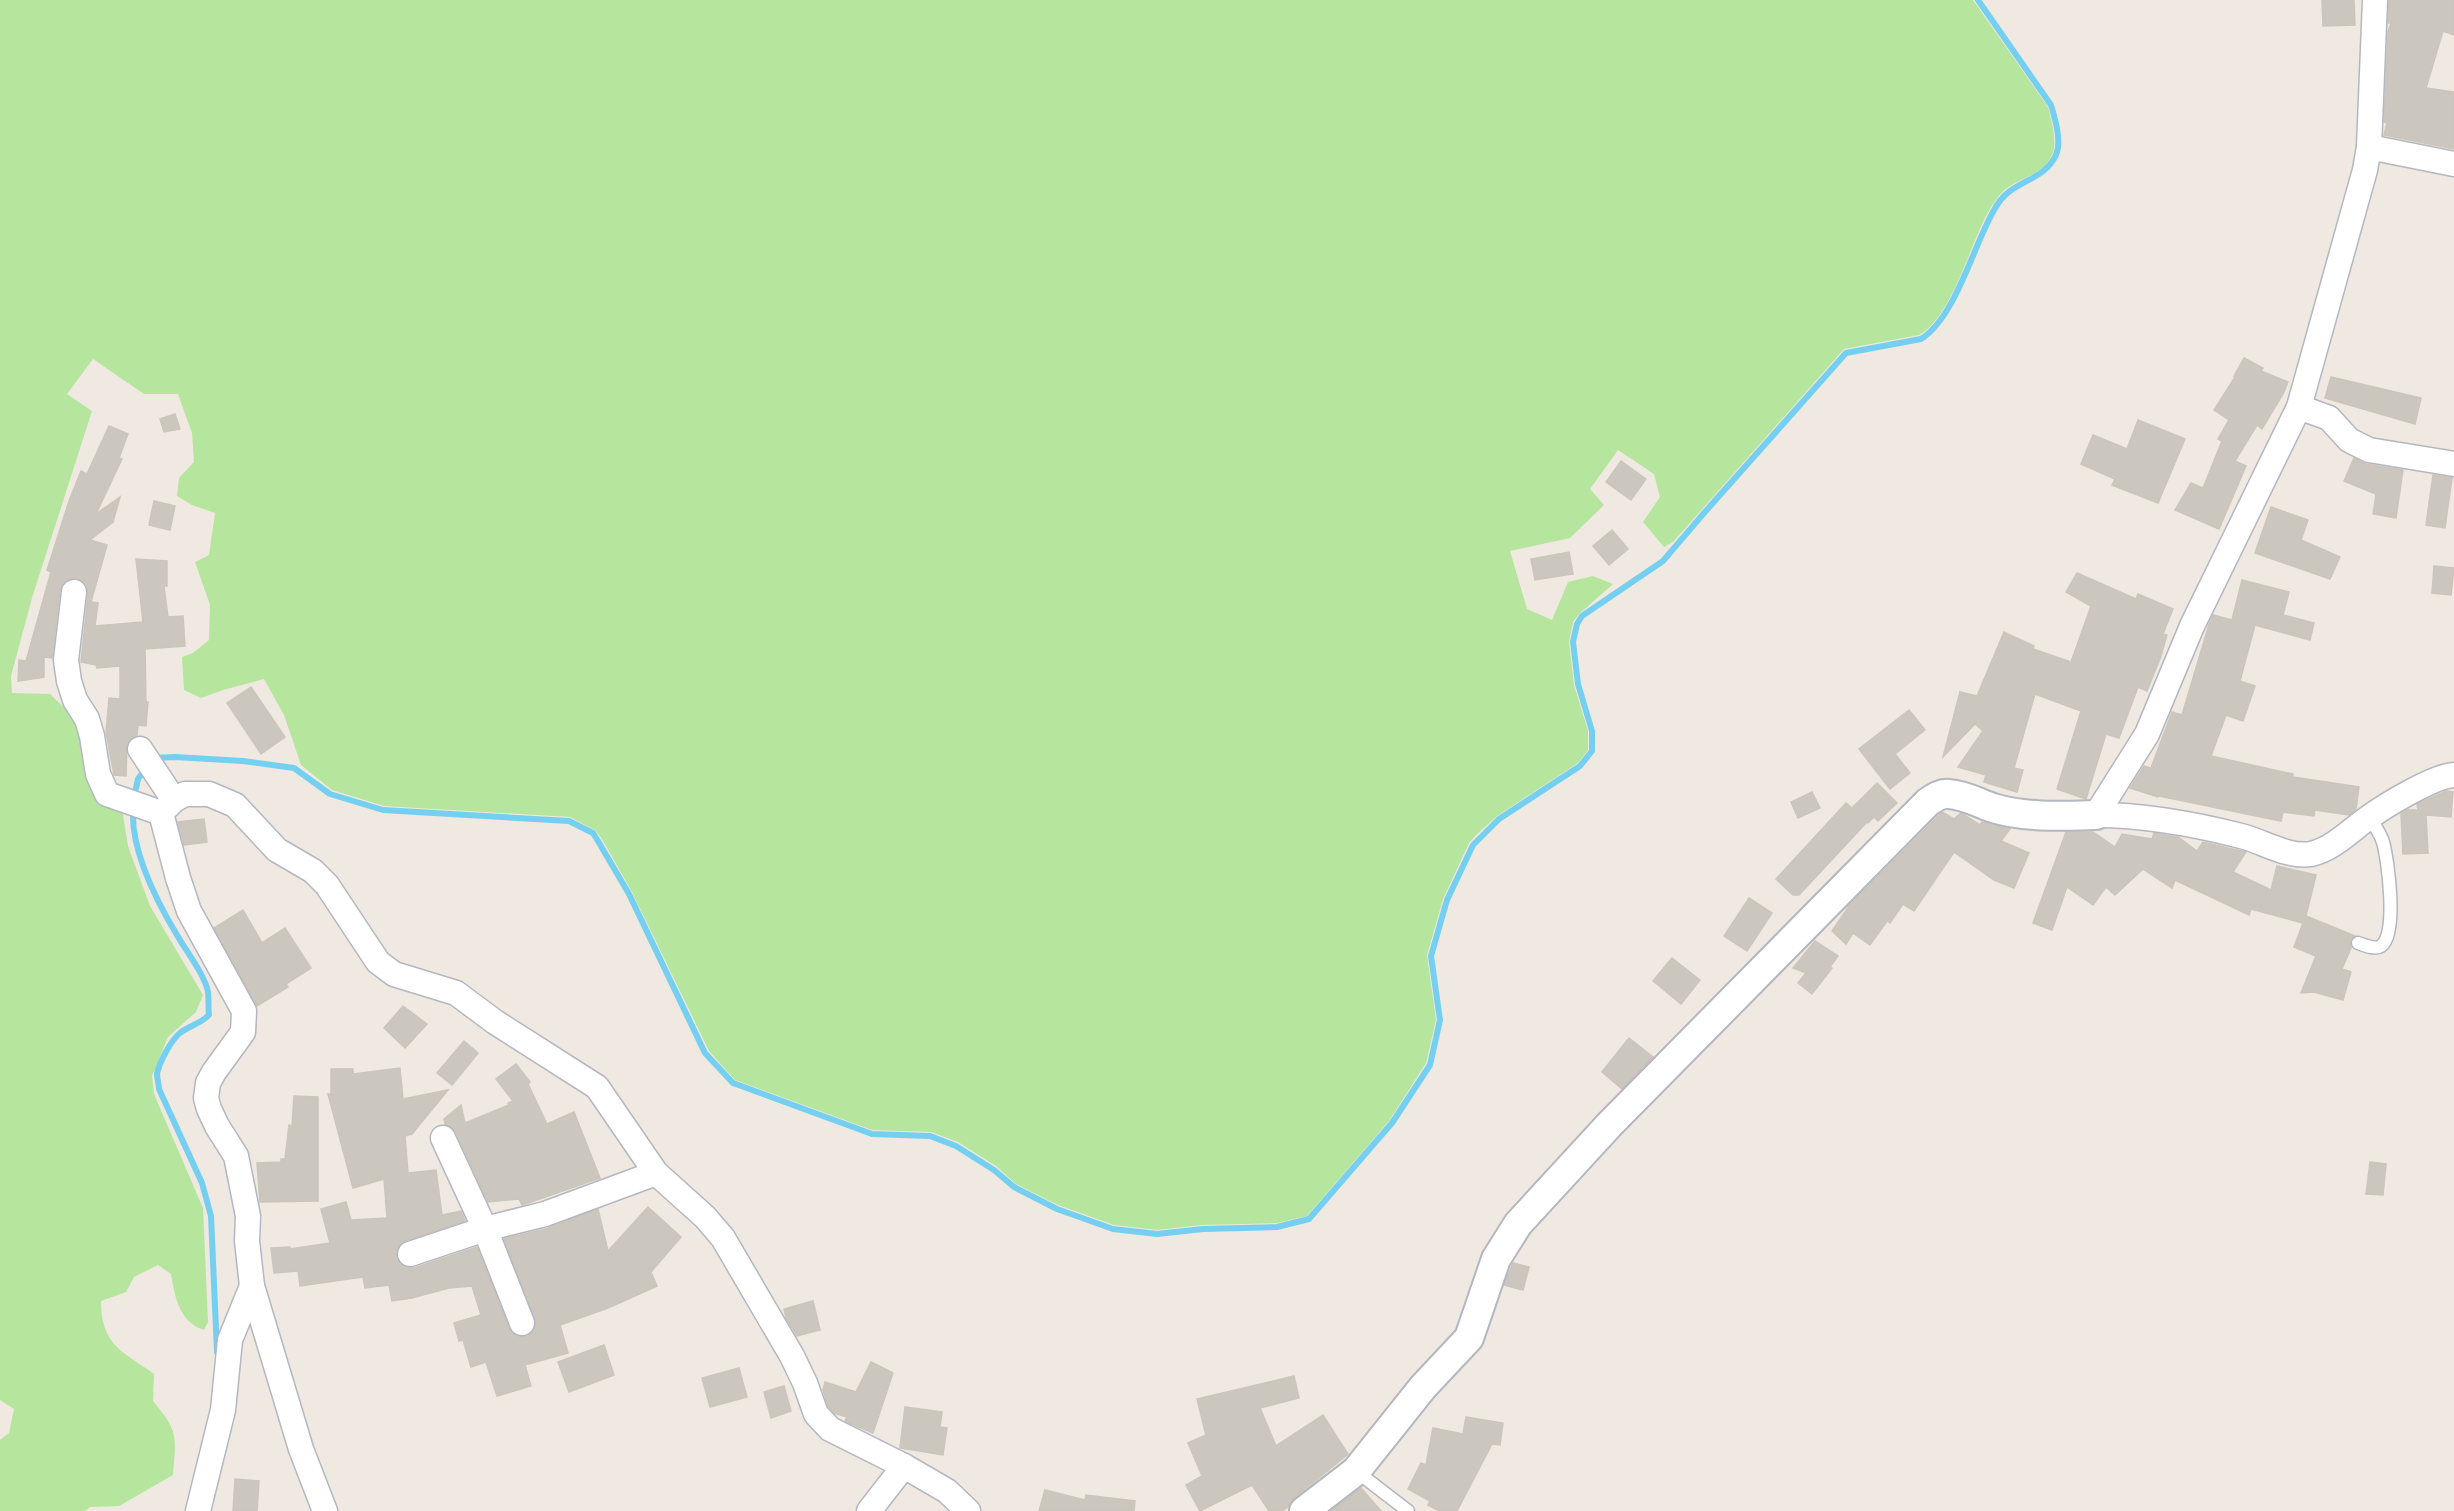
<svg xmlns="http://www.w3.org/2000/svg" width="2454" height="1511" font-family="'Titillium Web',sans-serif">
<rect width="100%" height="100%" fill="#efe9e1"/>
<path fill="#b6e59e" d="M 0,0 L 1973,0 L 2048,107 C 2051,120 2057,139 2053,152 C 2046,174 2024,176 2007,188 C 2000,193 1995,201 1990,209 C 1970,242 1953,316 1919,335 L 1844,349 L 1673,542 L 1664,547 L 1643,522 L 1660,497 L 1654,474 L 1618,450 L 1590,489 L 1604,505 L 1570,538 L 1510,551 L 1527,609 L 1552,620 L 1568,582 L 1593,576 L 1613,584 L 1579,614 L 1573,622 L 1569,642 L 1574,685 L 1588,731 L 1588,750 L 1578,763 L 1497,816 L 1476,835 L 1469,843 L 1443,899 L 1427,955 L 1436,1020 L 1426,1063 L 1389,1121 L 1307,1216 L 1277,1223 L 1202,1225 L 1157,1230 L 1114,1225 L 1058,1205 L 1016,1184 L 996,1166 L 958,1142 L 931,1132 L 872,1130 L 735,1080 L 709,1051 L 632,892 L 602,839 L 595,830 L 570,817 L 384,806 L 332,790 L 301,765 L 284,715 L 264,679 L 223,690 L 201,698 L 184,690 L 182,657 L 193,653 L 209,640 L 210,605 L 195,562 L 209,555 L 215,513 L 192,505 L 177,496 L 179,478 L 194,462 L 192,433 L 178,394 L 144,394 L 93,359 L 67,394 L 92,411 L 32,598 L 11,676 L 12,693 L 50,694 L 81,724 L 122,809 L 128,846 L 150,906 L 203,995 L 196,1012 L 168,1037 L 152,1076 L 154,1094 L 203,1208 L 208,1322 L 204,1330 C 179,1322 175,1297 171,1274 L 158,1265 L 134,1277 L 126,1292 L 101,1301 C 101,1345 122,1351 154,1374 L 153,1401 C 179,1432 176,1436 173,1475 L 119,1506 L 90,1507 L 85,1511 L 0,1511 L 0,1440 L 9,1433 L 14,1409 L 0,1400 Z"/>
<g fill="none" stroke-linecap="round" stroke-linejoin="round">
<g stroke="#75cff0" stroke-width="6">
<path d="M 154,758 L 175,757 L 243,761 L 294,768 L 330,794 L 383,810 L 569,821 L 593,833 L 598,841 L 629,894 L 705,1053 L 733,1083 L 872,1134 L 930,1136 L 956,1146 L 994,1170 L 1014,1187 L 1057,1209 L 1113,1229 L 1157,1234 L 1203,1229 L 1277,1227 L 1309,1219 L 1392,1123 L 1430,1065 L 1440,1020 L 1431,956 L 1447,900 L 1473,845 L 1499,819 L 1580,766 L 1592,751 L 1592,731 L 1578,684 L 1573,642 L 1577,624 L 1582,616 L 1663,561 L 1704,513 L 1846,353 L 1921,339 C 1955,318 1973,247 1993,212 C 1997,204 2003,196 2010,191 C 2028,178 2046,176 2056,155 C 2062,141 2055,119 2051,105 L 1978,0"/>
<polyline points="134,797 138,779 146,768"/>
<path d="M 133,810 C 131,851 156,900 177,935 C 186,951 205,975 208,992 C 209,999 208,1008 209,1015 C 200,1024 189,1026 180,1033 C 171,1040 159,1063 157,1074 C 157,1079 159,1084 159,1089 L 202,1183 L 211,1216 L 217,1352"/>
</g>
</g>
<g fill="#cbc7bf" stroke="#cbc5ba" stroke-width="1.5">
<polygon points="2322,0 2354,0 2355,25 2323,26"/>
<polygon points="2389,0 2454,0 2454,35 2443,31 2426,88 2454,92 2454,149 2384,135 2387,123 2384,122 2388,32 2391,23 2388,23"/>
<polygon points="2244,358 2263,368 2261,371 2288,382 2283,394 2262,429 2257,425 2235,461 2246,466 2219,529 2175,510 2191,483 2203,488 2222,441 2218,439 2229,420 2214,410 2235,377 2234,376"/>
<polygon points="2331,377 2421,398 2415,424 2325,398"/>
<polygon points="175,414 180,429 164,432 160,419"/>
<polygon points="2138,420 2185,439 2158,503 2112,485 2115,479 2081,464 2093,435 2127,449"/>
<polygon points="109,426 128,434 119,458 122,459 96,514 120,497 113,522 90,540 107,545 91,602 98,603 95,626 143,622 136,559 167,561 167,586 164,586 168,617 183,616 185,646 145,649 146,702 148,702 146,726 138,725 137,735 127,743 126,776 114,775 106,732 109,698 120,699 120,666 97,668 96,665 81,662 88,594 87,586 82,580 69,579 63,583 60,590 52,658 44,657 44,677 18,681 19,660 26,661 51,572 47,570 69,501 81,471 87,474"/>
<polygon points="2354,458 2366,464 2403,470 2396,518 2373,514 2376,494 2344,481"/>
<polygon points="1621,461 1646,479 1631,500 1606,482"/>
<polygon points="2433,475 2452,478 2445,528 2426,525"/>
<polygon points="154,501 175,506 170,530 149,525"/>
<polygon points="2271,507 2308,520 2301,540 2340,557 2330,579 2255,553"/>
<polygon points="1612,530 1628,549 1609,565 1593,546"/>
<polygon points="1569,552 1573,574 1535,580 1531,559"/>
<polygon points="2434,566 2454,568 2451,595 2432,593"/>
<polygon points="2077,573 2136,599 2138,594 2173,609 2163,634 2167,635 2161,656 2147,691 2138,687 2119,738 2106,734 2086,799 2057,789 2081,711 2035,694 2014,768 2023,770 2017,792 1984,782 1986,775 1958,767 1983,731 1975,724 1943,757 1960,692 1977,696 2004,632 2034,646 2033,649 2071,662 2091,606 2066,592"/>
<polygon points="2242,580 2289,592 2283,615 2314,623 2310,640 2255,625 2240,681 2255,686 2243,721 2226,715 2211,756 2293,774 2293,777 2359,787 2356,809 2349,815 2315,810 2314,816 2283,812 2281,821 2159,796 2158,797 2130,788 2144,766 2151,768 2172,712 2182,715 2210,621 2213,615 2232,620"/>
<polygon points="251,687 285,737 261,754 227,703"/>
<polygon points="1909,710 1925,730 1895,754 1910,773 1890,789 1859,749"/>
<polygon points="1877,783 1897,803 1878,821 1874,817 1868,823 1867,822 1799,895 1793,895 1776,879 1846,803 1852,808"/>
<polygon points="2446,791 2453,792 2451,817 2426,815 2428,853 2403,854 2401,814 2407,810 2418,810 2417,804"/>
<polygon points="1812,792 1820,808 1798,818 1791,802"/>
<polygon points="1942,812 1954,819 1961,813 1980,825 1982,822 2010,829 2001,841 2029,853 2014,888 1994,880 1954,852 1914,911 1903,904 1890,923 1887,921 1870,945 1853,933 1846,944 1832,931 1849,906"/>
<polygon points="204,819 207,842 184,845 178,822"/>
<polygon points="2066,832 2093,832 2115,847 2122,834 2152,839 2154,833 2178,837 2197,851 2203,842 2237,850 2246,852 2233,872 2271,890 2277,866 2316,875 2306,916 2355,936 2350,940 2351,948 2342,969 2351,972 2343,1000 2314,992 2301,993 2316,956 2294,947 2303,923 2251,909 2249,915 2175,880 2172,888 2143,869 2115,895 2106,887 2093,905 2067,887 2052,930 2033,923"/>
<polygon points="1749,898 1772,913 1747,951 1724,936"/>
<polygon points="243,910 262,943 285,928 311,968 286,984 288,987 257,1006 214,928"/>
<polygon points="1815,941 1838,956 1830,967 1832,968 1812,994 1798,983 1806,973 1793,968"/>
<polygon points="1672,958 1700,980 1681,1004 1653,981"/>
<polygon points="403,1006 427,1024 405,1048 384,1028"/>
<polygon points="1629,1038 1653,1057 1622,1089 1602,1072"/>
<polygon points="464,1041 478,1053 452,1085 437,1073"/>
<polygon points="516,1064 530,1082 528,1084 547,1124 574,1112 600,1178 522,1205 519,1199 488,1202 456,1132 445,1124 444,1119 461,1105 465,1123 509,1105 508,1103 513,1101 496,1079"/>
<polygon points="400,1068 403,1099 448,1090 412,1134 405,1136 408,1173 436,1170 442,1215 461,1211 465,1221 405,1241 396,1251 397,1259 401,1265 414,1268 477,1247 509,1328 514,1334 520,1337 528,1336 533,1331 536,1325 504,1239 549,1228 598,1209 608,1251 648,1207 681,1237 651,1272 657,1286 608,1308 560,1325 568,1353 525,1365 531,1386 497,1396 486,1362 471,1367 463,1340 459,1341 454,1323 481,1315 472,1286 449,1288 412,1298 392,1301 389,1285 365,1288 363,1277 300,1286 298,1271 274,1273 271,1248 290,1247 290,1249 330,1243 321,1209 346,1202 351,1220 387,1218 384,1179 353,1188 328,1094 331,1094 331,1069 353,1069 353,1074"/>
<polygon points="294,1096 318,1097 318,1201 260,1202 257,1163 281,1162 281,1159 285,1159 289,1125 292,1126"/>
<polygon points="2370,1162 2386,1164 2383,1195 2366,1194"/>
<polygon points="1513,1263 1529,1267 1523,1290 1504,1285"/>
<polygon points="813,1301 820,1330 797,1336 786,1318 784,1309"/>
<polygon points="604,1345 614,1375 569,1392 558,1362"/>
<polygon points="871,1362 893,1373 873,1433 845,1421 847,1417 834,1413 828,1406 823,1390 825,1382 856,1392"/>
<polygon points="739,1368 747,1397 710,1407 702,1378"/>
<polygon points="1294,1376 1299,1398 1260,1408 1276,1446 1323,1415 1348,1454 1294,1498 1288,1507 1282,1511 1269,1511 1252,1485 1200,1511 1186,1485 1202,1476 1188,1443 1206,1435 1197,1399"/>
<polygon points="784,1386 791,1411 771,1418 764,1392"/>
<polygon points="905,1407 942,1412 940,1427 947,1428 943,1455 900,1448"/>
<polygon points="1466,1417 1503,1423 1500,1445 1492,1444 1457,1511 1439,1511 1428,1505 1430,1501 1408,1489 1421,1463 1426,1465 1433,1428 1463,1434"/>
<polygon points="235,1479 259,1481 257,1511 233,1511"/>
<polygon points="1361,1488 1381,1511 1331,1511"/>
<polygon points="1045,1490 1085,1500 1086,1495 1135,1501 1134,1511 1039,1511"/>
</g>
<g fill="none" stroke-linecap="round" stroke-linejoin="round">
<g stroke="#b4b7c1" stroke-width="15">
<g id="service">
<path d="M 2358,943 C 2364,945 2375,950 2381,946 C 2398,935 2388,860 2383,842 C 2380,833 2374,825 2370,817"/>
<polyline points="1356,1471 1408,1511"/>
</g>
</g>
<g stroke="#b4b7c1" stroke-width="27">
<g id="minor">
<path d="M 2375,0 L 2369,147 L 2365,170 L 2299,407 L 2192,626 L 2147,734 L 2096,815 C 2144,815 2194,824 2241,836 C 2262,841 2288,858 2311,854 C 2333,849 2351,830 2368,818 C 2386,805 2434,776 2454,775"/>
<polyline points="2369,147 2454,164"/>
<polyline points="2299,407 2329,418 2349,440 2369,450 2454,464"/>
<polyline points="74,592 66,660 69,681 75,700 87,719 92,736 98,774 107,794 161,813"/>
<polyline points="140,749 174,800"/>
<polyline points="443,1138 485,1229 522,1323"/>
<polyline points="410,1254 485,1229 545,1214 656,1173"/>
<polyline points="198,1511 223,1410 230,1340 252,1286"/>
<polyline points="325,1511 301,1449 252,1286 247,1241 248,1216 236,1156 217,1126 209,1109 206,1098 208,1083 214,1072 243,1032 244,1011 189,911 178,878 161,813 174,800 185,794 209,794 235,805 277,850 313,871 327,885 378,962 394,974 456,993 495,1022 597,1087 656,1173 705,1217 723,1238 792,1356 805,1383 816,1414 830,1429 904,1466 947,1491 968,1511"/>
<polyline points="869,1511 904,1466"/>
</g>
</g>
<g stroke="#b4b7c1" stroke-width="32">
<path id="tertiary" d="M 1304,1511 L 1356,1471 L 1423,1387 L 1469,1338 L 1496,1259 L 1518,1224 L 1610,1124 L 1928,802 C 1934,798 1941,793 1949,794 C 1965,795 1978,803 1993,808 C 2026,818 2063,816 2096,815"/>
</g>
<use href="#service" stroke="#fff" stroke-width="12"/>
<use href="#minor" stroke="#fff" stroke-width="24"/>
<use href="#tertiary" stroke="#fff" stroke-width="28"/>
</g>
</svg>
